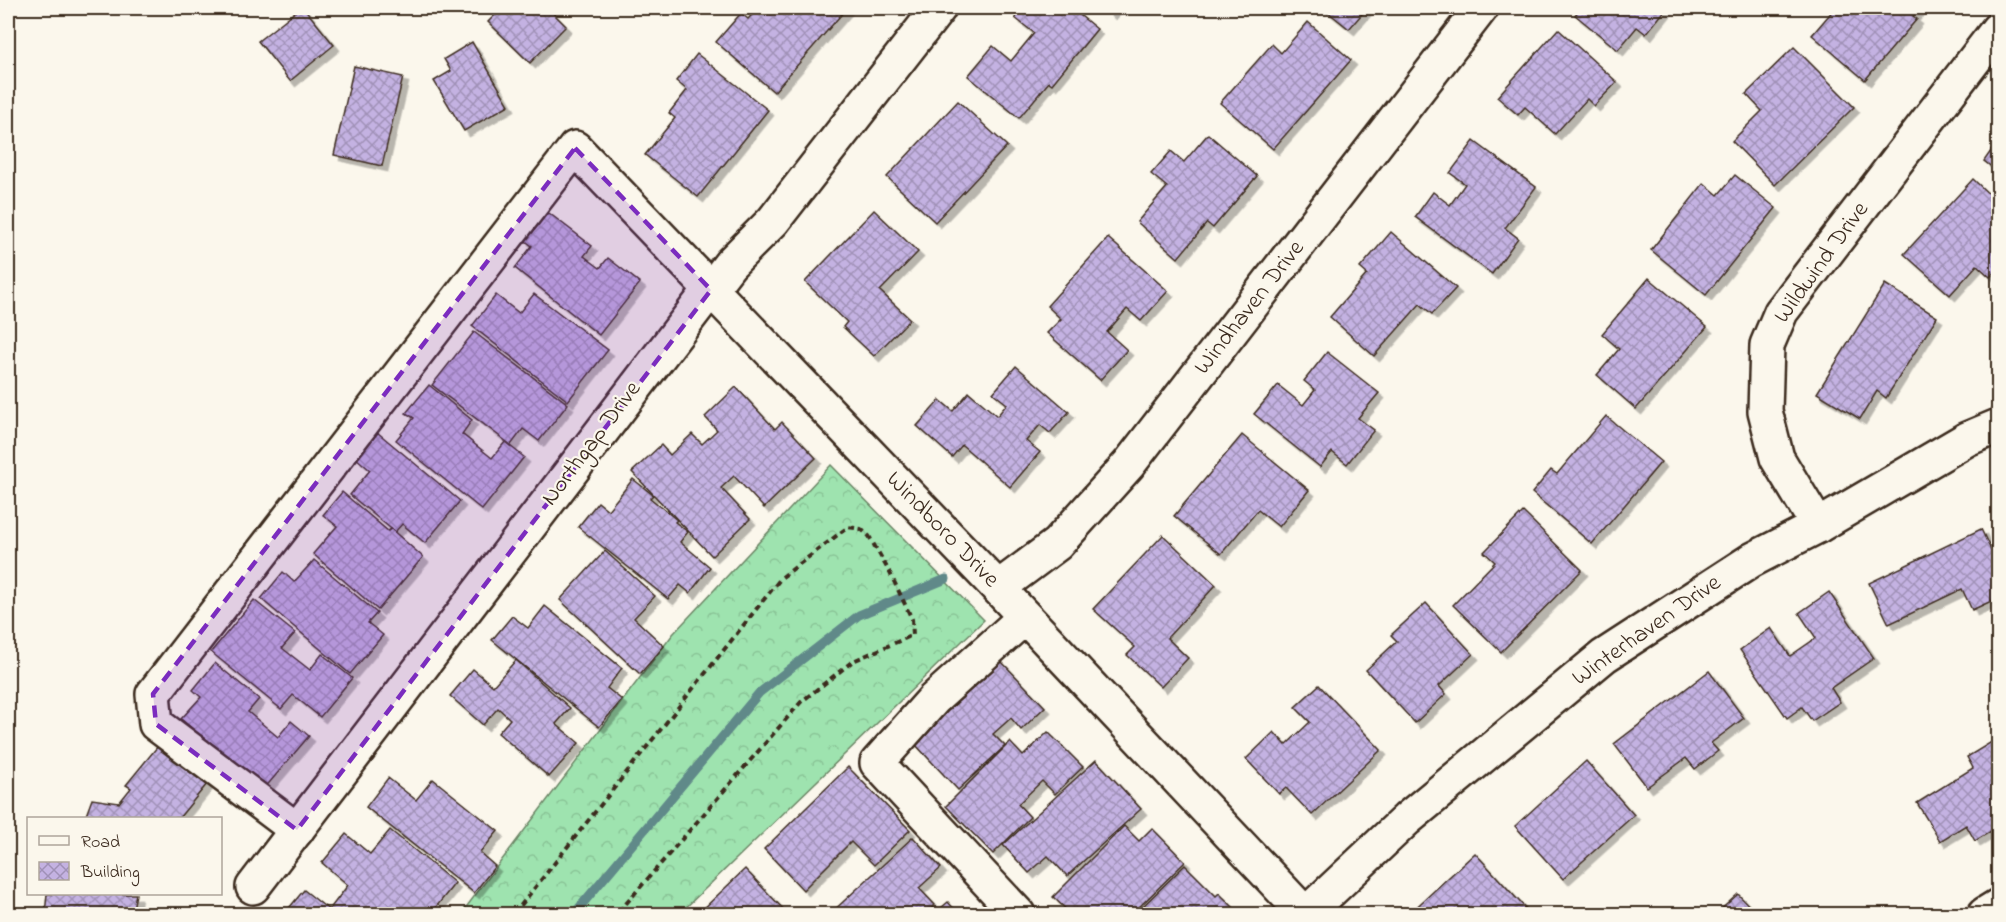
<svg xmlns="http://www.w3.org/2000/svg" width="2006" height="922" font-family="'Indie Flower',sans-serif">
<defs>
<pattern id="forest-crowns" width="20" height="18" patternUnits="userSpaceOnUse" patternTransform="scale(1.5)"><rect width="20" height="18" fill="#9ee3af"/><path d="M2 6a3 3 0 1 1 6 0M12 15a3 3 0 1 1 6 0" fill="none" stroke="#89c396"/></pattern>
<pattern id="building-cross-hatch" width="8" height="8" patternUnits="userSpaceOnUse" patternTransform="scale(1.5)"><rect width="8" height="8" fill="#c4b2e2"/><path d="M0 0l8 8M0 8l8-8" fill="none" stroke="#a091b7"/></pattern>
<filter id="shadow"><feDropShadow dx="5.5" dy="5.5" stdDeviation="0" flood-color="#0004"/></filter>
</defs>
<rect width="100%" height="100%" fill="#fbf7ec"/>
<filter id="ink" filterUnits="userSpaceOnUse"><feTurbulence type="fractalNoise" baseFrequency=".0167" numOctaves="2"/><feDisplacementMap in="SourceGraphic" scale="12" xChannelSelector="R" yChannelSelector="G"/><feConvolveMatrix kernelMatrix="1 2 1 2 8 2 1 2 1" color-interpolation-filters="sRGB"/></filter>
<g filter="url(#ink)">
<polygon fill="url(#forest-crowns)" stroke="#6c8666" stroke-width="1.5" points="831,465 984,620 679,914 461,914 673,634"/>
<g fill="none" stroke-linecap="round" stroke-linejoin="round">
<polyline stroke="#608989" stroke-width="9" points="574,914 759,693 859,615 946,579"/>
</g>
<g fill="url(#building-cross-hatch)" stroke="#3b2a1e" stroke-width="1.5" filter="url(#shadow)">
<polygon points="300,8 304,8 334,45 290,81 258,41"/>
<polygon points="502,8 548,8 566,26 530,63 488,22"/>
<polygon points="758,8 847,8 774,92 716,42 741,13 748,19"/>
<polygon points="1023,8 1071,8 1097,29 1052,84 1049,82 1019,118 968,76 993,46 1011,61 1034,33 1015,18"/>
<polygon points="1104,8 1116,8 1110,14"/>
<polygon points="1323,8 1367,8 1349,29"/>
<polygon points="1581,8 1667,8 1646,34 1637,27 1618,50 1575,15"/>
<polygon points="1835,8 1920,8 1913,16 1917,19 1865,80 1812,35"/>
<polygon points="1308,22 1351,60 1273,149 1220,103 1272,44 1281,53"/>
<polygon points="1558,29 1617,82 1594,106 1587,99 1555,134 1525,107 1518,115 1497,97"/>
<polygon points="472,42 509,105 464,131 434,81 451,71 444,59"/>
<polygon points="1794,47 1854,107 1775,185 1732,141 1762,111 1746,94"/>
<polygon points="697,54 768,110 698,197 645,155 675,118 669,113 687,90 676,81"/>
<polygon points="354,66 403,77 382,166 334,155"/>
<polygon points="958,101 1007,146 935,222 887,177"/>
<polygon points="1208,134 1257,176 1213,228 1207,223 1178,258 1137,222 1167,187 1151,174 1171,151 1184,162"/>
<polygon points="1474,141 1536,187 1505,228 1518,238 1492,274 1415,217 1433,192 1450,205 1465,184 1450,173"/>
<polygon points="1998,141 1998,172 1984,161"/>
<polygon points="1735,175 1776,208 1706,295 1651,250 1704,183 1718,195"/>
<polygon points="1973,179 1998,203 1998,268 1990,277 1977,265 1950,295 1904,254"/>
<polygon points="545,210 592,246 584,256 600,268 608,258 640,283 599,335 515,268 532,246 523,239"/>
<polygon points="874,210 918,252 880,291 910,319 874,356 843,327 847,322 805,282"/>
<polygon points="1391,232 1456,288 1432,314 1420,304 1374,356 1330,317 1367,274 1360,268"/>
<polygon points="1108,238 1168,291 1141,321 1127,309 1107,332 1127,350 1100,380 1047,333 1061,319 1047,306"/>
<polygon points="1649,278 1707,327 1636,409 1597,375 1619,349 1602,334"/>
<polygon points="1885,284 1937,317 1886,398 1877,391 1860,419 1817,393"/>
<polygon points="534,294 608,350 568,401 472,326 496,295 519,313"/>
<polygon points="474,332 568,404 539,441 523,429 511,445 432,385"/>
<polygon points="1327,352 1379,393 1358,418 1374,430 1347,464 1332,452 1320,467 1254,414 1278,385 1303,405 1315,390 1304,381"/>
<polygon points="1016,366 1069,412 1050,433 1040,425 1026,441 1040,452 1010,487 962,445 952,457 917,426 940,400 953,411 969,392 997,416 1007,404 993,393"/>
<polygon points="429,385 472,420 462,434 492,458 505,442 524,457 482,510 396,440 414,418 406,413"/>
<polygon points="736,387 775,429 782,422 816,458 764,508 734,476 721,488 750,519 712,556 632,472 661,445 670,455 692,434 702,444 717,430 705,417"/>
<polygon points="1606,416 1661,462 1592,544 1532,493 1551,470 1557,474"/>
<polygon points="377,432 460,501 425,543 402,524 395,532 350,495 370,470 356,458"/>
<polygon points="1242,435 1309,490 1279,527 1258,510 1221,554 1174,516"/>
<polygon points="633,479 653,495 650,498 677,520 675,522 688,532 680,542 710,567 690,593 680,585 668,599 578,527 598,502 608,510"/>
<polygon points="342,492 388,531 391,529 423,557 378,610 313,554 337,526 323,515"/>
<polygon points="1523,512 1582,570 1501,652 1453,605 1495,562 1484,552"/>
<polygon points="1981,529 1998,565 1998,598 1972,610 1962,589 1889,624 1869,583"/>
<polygon points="1163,535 1216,585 1167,638 1188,658 1161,687 1127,655 1135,647 1093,609"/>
<polygon points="605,551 655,596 634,618 664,646 640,674 560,600"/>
<polygon points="314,560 377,613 368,623 383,635 350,674 261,599 283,572 294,582"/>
<polygon points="1829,592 1874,658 1831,688 1840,702 1812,721 1802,707 1787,718 1740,650 1771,628 1790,656 1816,638 1799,613"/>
<polygon points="254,600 295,633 282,648 310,670 322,654 352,678 320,717 293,695 281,709 211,652"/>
<polygon points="1426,603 1473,654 1439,686 1446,694 1415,723 1366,670 1397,641 1391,635"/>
<polygon points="545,606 622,668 607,688 622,700 599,727 492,640 512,616 528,628"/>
<polygon points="516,660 570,708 556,724 579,743 549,777 498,733 510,719 498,708 483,725 450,696 473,669 493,686"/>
<polygon points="1001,661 1045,707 1021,730 1011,718 993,734 1005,746 958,790 914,743"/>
<polygon points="215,663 259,699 248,712 278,737 291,721 309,736 264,789 181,719 201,697 193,690"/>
<polygon points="1709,671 1744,718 1711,743 1718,751 1695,769 1686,758 1647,787 1614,744"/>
<polygon points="1319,685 1381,750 1312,815 1286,788 1279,794 1246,759 1274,732 1286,745 1310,722 1295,707"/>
<polygon points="1048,732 1083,767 1055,794 1042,781 1018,804 1030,817 993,854 946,806 1010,742 1023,756"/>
<polygon points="1998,738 1998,827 1975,841 1966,825 1940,841 1917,803 1973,768 1967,757"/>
<polygon points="158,746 207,784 179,818 85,818 92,799 119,803 131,788 126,785"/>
<polygon points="1096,760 1141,809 1067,876 1048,856 1029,873 1003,845"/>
<polygon points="1586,761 1634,815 1563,879 1515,826"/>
<polygon points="848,767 910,830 874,865 851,842 803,890 764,849"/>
<polygon points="388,778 416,800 433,779 498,831 480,853 495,866 474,893 366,807"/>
<polygon points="1124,826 1139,841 1152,828 1185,862 1132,914 1071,914 1053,897"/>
<polygon points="390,830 455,883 436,907 445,914 284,914 304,890 329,910 348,885 322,863 346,834 370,854"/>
<polygon points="913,837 941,868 919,888 935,905 925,914 830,914"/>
<polygon points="1475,853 1528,911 1524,914 1409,914"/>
<polygon points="1185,865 1216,896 1219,893 1240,914 1135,914"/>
<polygon points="745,869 785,911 782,914 698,914"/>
<polygon points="47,894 136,894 132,914 45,914"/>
<polygon points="1738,894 1757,914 1716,914"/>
<polygon points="948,902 959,914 934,914"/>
</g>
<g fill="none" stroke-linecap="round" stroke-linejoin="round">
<g stroke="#3b2a1e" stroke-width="38">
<g id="minor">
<polyline points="1818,526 1777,458 1765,411 1767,345 1781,312 1998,29"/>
<polyline points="998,588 1057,544 1129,464 1481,8"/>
<polyline points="297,830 156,724 153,694 575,148 998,588 1305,914"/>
<polyline points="253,887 730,264 773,221 939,8"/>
<polyline points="1018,914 877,763 934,699 1025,617"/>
<polyline points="1306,914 1407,819 1604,656 1752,560 1818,526 1967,439 1998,426"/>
<polyline points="1985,914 1998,906"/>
</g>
</g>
<polyline stroke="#3b2a1e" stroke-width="4" stroke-dasharray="6 4.5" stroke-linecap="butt" points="514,914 781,578 848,527 861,529 869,536 890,573 912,619 913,635 853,661 801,702 617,914"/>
<use href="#minor" stroke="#fbf7ec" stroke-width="33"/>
</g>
</g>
<path fill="#7b2cbf" fill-opacity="0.2" stroke="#7b2cbf" stroke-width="4.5" stroke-dasharray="12 8" stroke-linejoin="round" d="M 575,148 L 711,290 L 297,830 L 156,724 L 153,694 Z"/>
<g text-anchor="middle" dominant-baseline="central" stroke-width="4.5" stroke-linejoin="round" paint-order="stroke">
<g font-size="24" fill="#3b2a1e" stroke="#fbf7ec">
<text transform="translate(1822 263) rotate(-54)">Wildwind Drive</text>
<text transform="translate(1250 308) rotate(-52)">Windhaven Drive</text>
<text transform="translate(592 444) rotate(-53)">Northgap Drive</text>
<text transform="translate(942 530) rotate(46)">Windboro Drive</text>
<text transform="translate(1647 631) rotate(-35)">Winterhaven Drive</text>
</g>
</g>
<rect width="2006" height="922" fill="none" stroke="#fbf7ec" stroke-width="30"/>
<rect x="15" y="15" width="1976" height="892" fill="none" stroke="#3b2a1e" stroke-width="2" filter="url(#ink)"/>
<rect x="27" y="817" width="195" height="78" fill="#fbf7ec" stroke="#aea59a" stroke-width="1.5"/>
<rect x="39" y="836" width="30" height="9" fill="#fbf7ec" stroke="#aea59a" stroke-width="1.5"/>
<text x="81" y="847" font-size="18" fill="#3b2a1e">Road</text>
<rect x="39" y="862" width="30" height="18" fill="url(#building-cross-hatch)" stroke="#aea59a" stroke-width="1.5"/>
<text x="81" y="877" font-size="18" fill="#3b2a1e">Building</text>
</svg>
